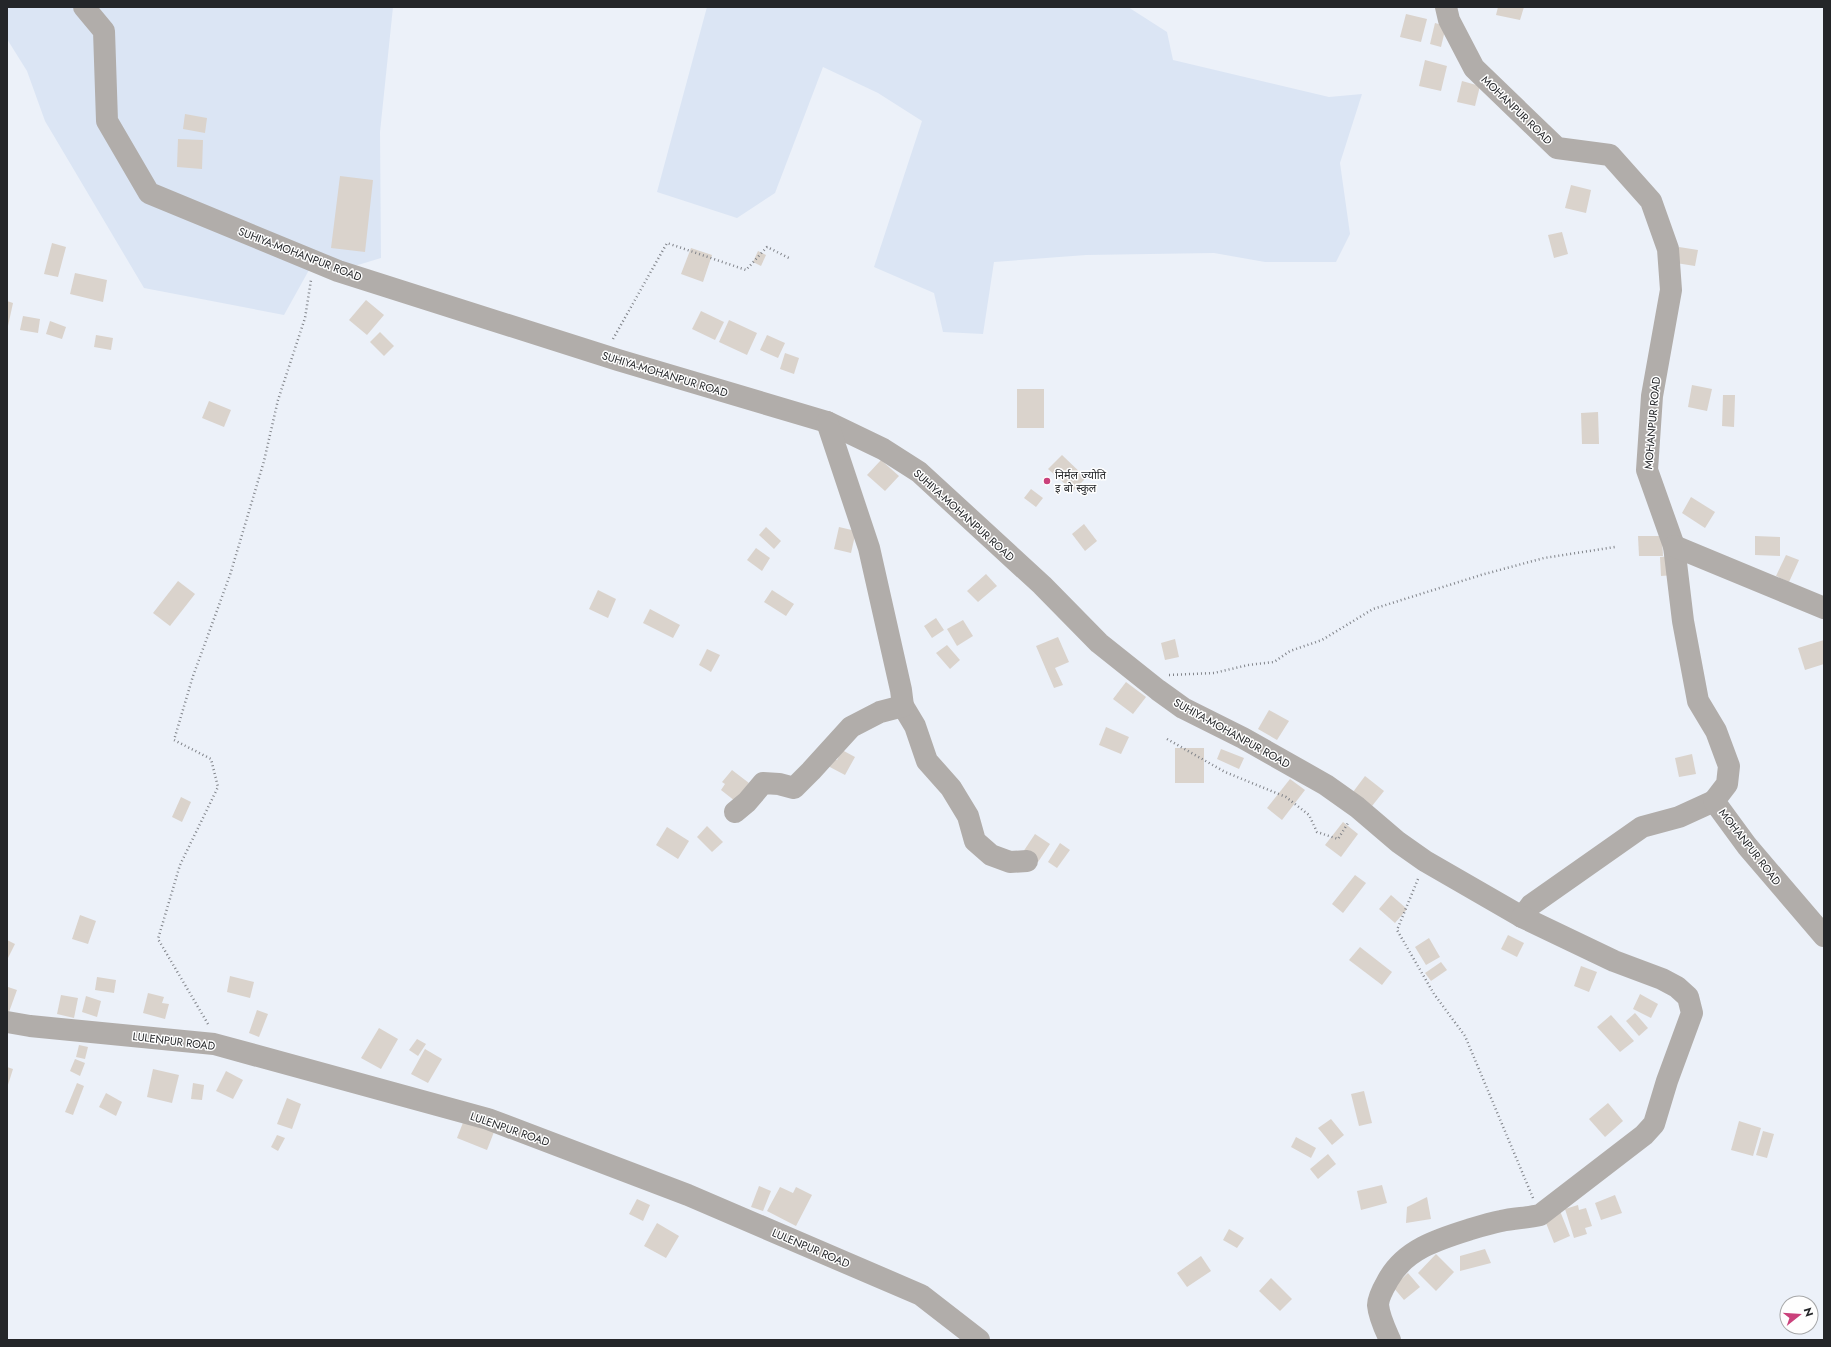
<svg xmlns="http://www.w3.org/2000/svg" width="1831" height="1347" font-family="Jost,'Noto Sans Devanagari',sans-serif">
<rect width="100%" height="100%" fill="#ecf1f9"/>
<g fill="#dbe5f4">
<polygon points="7,7 393,7 380,132 381,258 338,271 314,261 284,315 144,288 45,121 27,71 7,39"/>
<polygon points="707,7 1128,7 1167,32 1173,60 1329,97 1362,94 1340,163 1350,234 1336,262 1265,262 1214,253 1086,255 994,262 983,334 943,332 934,293 874,267 922,121 878,93 823,67 775,193 737,218 657,192"/>
</g>
<g fill="#dad3cc">
<polygon points="1498,7 1524,7 1520,20 1496,15"/>
<polygon points="1406,14 1427,19 1421,42 1400,37"/>
<polygon points="1435,23 1446,26 1441,47 1430,44"/>
<polygon points="1425,60 1447,66 1441,91 1419,86"/>
<polygon points="1462,81 1480,86 1475,106 1457,102"/>
<polygon points="185,114 207,118 205,133 183,129"/>
<polygon points="178,139 203,140 202,169 177,167"/>
<polygon points="340,176 373,180 365,252 331,248"/>
<polygon points="1571,185 1591,190 1586,213 1565,208"/>
<polygon points="1562,232 1568,254 1554,258 1548,235"/>
<polygon points="52,243 66,247 58,277 44,274"/>
<polygon points="1679,247 1698,250 1695,266 1676,263"/>
<polygon points="691,248 712,255 703,282 681,274"/>
<polygon points="758,251 766,255 761,266 753,262"/>
<polygon points="75,273 107,280 103,302 70,294"/>
<polygon points="366,300 384,315 367,335 349,320"/>
<polygon points="7,301 13,303 8,326 7,326"/>
<polygon points="701,311 724,322 715,340 692,329"/>
<polygon points="23,316 40,319 38,333 20,330"/>
<polygon points="729,320 757,333 747,355 719,342"/>
<polygon points="50,321 66,327 62,339 46,334"/>
<polygon points="380,332 394,346 384,356 370,342"/>
<polygon points="96,335 113,338 111,350 94,347"/>
<polygon points="767,335 785,343 778,358 760,350"/>
<polygon points="785,353 799,358 794,374 780,369"/>
<polygon points="1692,385 1712,389 1707,411 1688,407"/>
<rect x="1017" y="389" width="27" height="39"/>
<polygon points="1723,395 1735,395 1734,427 1722,426"/>
<polygon points="209,401 231,410 224,427 202,418"/>
<polygon points="1598,412 1599,444 1582,444 1581,413"/>
<polygon points="1062,455 1086,478 1073,491 1048,469"/>
<polygon points="881,460 899,476 885,491 867,475"/>
<polygon points="1031,489 1043,498 1036,507 1024,498"/>
<polygon points="1691,497 1715,512 1705,528 1682,513"/>
<polygon points="1084,524 1097,541 1085,551 1072,534"/>
<polygon points="766,527 781,541 774,549 759,535"/>
<polygon points="839,527 856,531 851,553 834,549"/>
<polygon points="1638,536 1662,536 1663,556 1639,556"/>
<polygon points="1755,536 1780,537 1780,556 1755,555"/>
<polygon points="756,548 770,558 762,571 747,560"/>
<polygon points="1786,555 1799,560 1789,582 1776,576"/>
<polygon points="1673,556 1674,575 1661,576 1660,557"/>
<polygon points="986,574 997,586 978,602 967,591"/>
<polygon points="178,581 195,594 170,626 153,613"/>
<polygon points="598,590 616,599 608,618 589,609"/>
<polygon points="772,590 794,604 786,616 764,602"/>
<polygon points="650,609 680,625 673,638 643,623"/>
<polygon points="936,618 944,630 932,638 924,626"/>
<polygon points="963,620 973,636 957,646 947,629"/>
<polygon points="1058,637 1069,662 1055,668 1063,685 1054,688 1036,646"/>
<polygon points="1175,639 1179,657 1165,660 1161,643"/>
<polygon points="1824,640 1824,664 1805,670 1798,648"/>
<polygon points="947,645 960,660 950,669 936,653"/>
<polygon points="707,649 720,655 711,672 699,665"/>
<polygon points="1126,682 1146,697 1133,714 1113,699"/>
<polygon points="1269,710 1289,721 1277,740 1258,729"/>
<polygon points="1106,727 1129,737 1121,754 1099,745"/>
<rect x="1175" y="748" width="29" height="35"/>
<polygon points="1221,749 1244,758 1239,769 1217,759"/>
<polygon points="842,750 855,757 845,775 826,765 830,758 837,760"/>
<polygon points="1692,754 1696,774 1679,777 1675,758"/>
<polygon points="732,770 749,783 735,801 721,790 725,784 722,782"/>
<polygon points="1365,776 1384,791 1372,806 1353,792"/>
<polygon points="1290,779 1305,790 1282,820 1267,808"/>
<polygon points="181,797 191,802 182,822 172,817"/>
<polygon points="1343,822 1358,834 1341,857 1325,845"/>
<polygon points="707,826 723,842 712,852 697,837"/>
<polygon points="667,827 689,841 678,859 656,845"/>
<polygon points="1035,834 1050,844 1038,862 1023,852"/>
<polygon points="1060,843 1070,850 1057,868 1048,862"/>
<polygon points="1355,875 1366,883 1343,913 1332,904"/>
<polygon points="1391,895 1407,909 1395,923 1379,909"/>
<polygon points="80,915 96,921 88,944 72,939"/>
<polygon points="1508,935 1524,943 1517,957 1501,949"/>
<polygon points="1429,938 1440,957 1426,965 1415,947"/>
<polygon points="7,940 15,944 7,960"/>
<polygon points="1360,947 1392,972 1382,985 1349,960"/>
<polygon points="1441,962 1447,970 1431,981 1425,973"/>
<polygon points="1581,966 1597,972 1589,992 1574,986"/>
<polygon points="230,976 254,982 250,998 227,992"/>
<polygon points="97,977 116,980 114,993 95,990"/>
<polygon points="8,987 17,990 9,1012 7,1012"/>
<polygon points="148,993 164,997 162,1003 169,1004 165,1019 143,1013"/>
<polygon points="1640,994 1658,1004 1651,1018 1633,1009"/>
<polygon points="61,995 78,998 74,1018 57,1014"/>
<polygon points="86,996 101,1001 97,1017 82,1012"/>
<polygon points="257,1010 268,1014 259,1037 249,1033"/>
<polygon points="1635,1013 1648,1028 1639,1036 1626,1021"/>
<polygon points="1611,1015 1634,1041 1620,1052 1597,1027"/>
<polygon points="379,1028 398,1039 381,1069 361,1058"/>
<polygon points="417,1039 426,1044 418,1056 409,1050"/>
<polygon points="79,1045 88,1047 85,1059 76,1057"/>
<polygon points="425,1049 442,1059 428,1083 411,1074"/>
<polygon points="75,1059 85,1063 80,1076 70,1071"/>
<polygon points="7,1067 13,1069 7,1088"/>
<polygon points="153,1069 179,1075 172,1103 147,1097"/>
<polygon points="226,1071 243,1080 233,1099 216,1091"/>
<polygon points="77,1083 84,1086 73,1115 65,1112"/>
<polygon points="193,1083 204,1085 202,1100 191,1099"/>
<polygon points="1364,1091 1372,1123 1359,1126 1351,1094"/>
<polygon points="106,1093 122,1102 116,1116 99,1107"/>
<polygon points="287,1098 301,1104 292,1129 277,1124"/>
<polygon points="1608,1103 1623,1121 1605,1137 1589,1119"/>
<polygon points="1331,1119 1344,1135 1332,1145 1318,1128"/>
<polygon points="464,1120 494,1132 487,1150 457,1138"/>
<polygon points="1739,1121 1761,1128 1753,1156 1731,1150"/>
<polygon points="1763,1131 1774,1134 1767,1158 1756,1155"/>
<polygon points="277,1135 285,1138 278,1151 271,1147"/>
<polygon points="1296,1137 1316,1148 1311,1158 1291,1147"/>
<polygon points="1328,1154 1336,1164 1318,1179 1310,1169"/>
<polygon points="1382,1185 1387,1203 1361,1210 1357,1191"/>
<polygon points="759,1186 771,1191 763,1211 751,1207"/>
<polygon points="780,1187 793,1193 796,1187 812,1195 796,1226 767,1211"/>
<polygon points="1615,1195 1622,1213 1601,1220 1595,1203"/>
<polygon points="1427,1197 1431,1219 1406,1223 1407,1207"/>
<polygon points="637,1199 650,1205 643,1221 629,1214"/>
<polygon points="1578,1205 1579,1210 1586,1208 1592,1226 1585,1228 1587,1234 1574,1238 1565,1209"/>
<polygon points="1560,1211 1570,1236 1554,1243 1544,1218"/>
<polygon points="657,1223 679,1236 666,1258 644,1246"/>
<polygon points="1229,1229 1244,1238 1237,1248 1223,1240"/>
<polygon points="1485,1249 1491,1263 1460,1271 1460,1256"/>
<polygon points="1436,1254 1454,1272 1436,1291 1418,1273"/>
<polygon points="1201,1256 1211,1271 1187,1287 1177,1273"/>
<polygon points="1408,1273 1420,1287 1404,1300 1393,1287"/>
<polygon points="1271,1278 1292,1299 1280,1311 1259,1291"/>
</g>
<g fill="none" stroke-linecap="round" stroke-linejoin="round">
<g stroke="#81848a" stroke-width="2.5" stroke-dasharray="1 3" stroke-linecap="butt">
<polyline points="613,339 667,243 746,270 767,247 789,258"/>
<polyline points="1169,675 1214,673 1248,665 1274,662 1290,651 1322,640 1373,609 1481,575 1544,558 1615,547"/>
<polyline points="1167,739 1225,772 1286,797 1309,815 1317,832 1338,839 1348,823"/>
<polyline points="1418,879 1397,930 1434,994 1465,1036 1533,1198"/>
<polyline points="208,1024 158,939 180,865 218,787 211,759 174,740 193,676 230,575 264,461 278,400 305,318 311,280"/>
</g>
<g stroke="#b1adaa" stroke-width="22">
<polyline points="84,7 104,31 107,121 149,193 338,271 618,360 827,422 883,449 919,472 1042,585 1099,643 1158,690 1183,708 1243,738 1326,785 1357,807 1398,842 1425,861 1522,917 1531,905 1642,827 1679,817 1714,801"/>
<polyline points="1446,7 1449,20 1474,68 1557,148 1610,155 1651,201 1668,249 1671,290 1652,396 1647,470 1674,546 1683,621 1698,701 1716,731 1729,766 1727,784 1714,801 1747,846 1824,936"/>
<polyline points="1674,546 1824,608"/>
<polyline points="903,706 915,726 927,761 951,788 968,816 975,841 991,855 1010,862 1027,861"/>
<polyline points="735,812 747,802 763,783 779,784 794,788 811,771 851,727 880,712 903,706 901,690 869,548 827,422"/>
<polyline points="7,1022 30,1026 214,1044 488,1119 688,1195 921,1295 979,1340"/>
<path d="M 1390,1340 C 1385,1329 1379,1317 1378,1305 C 1378,1297 1384,1287 1388,1280 C 1405,1249 1439,1239 1471,1229 C 1481,1226 1491,1223 1501,1221 C 1514,1218 1527,1218 1540,1215 L 1644,1135 L 1654,1124 L 1667,1081 L 1692,1013 L 1688,997 L 1677,987 L 1662,979 L 1614,961 L 1522,917"/>
</g>
</g>
<circle fill="#ca417b" stroke="#fefefe" stroke-width="1.5" cx="1047" cy="481" r="4"/>
<g text-anchor="middle" dominant-baseline="central" stroke-width="3" stroke-linejoin="round" paint-order="stroke">
<g font-size="11" fill="#242629" stroke="#fefefe">
<text transform="translate(1517 110) rotate(44)">MOHANPUR ROAD</text>
<text transform="translate(300 254) rotate(21)">SUHIYA-MOHANPUR ROAD</text>
<text transform="translate(665 374) rotate(17)">SUHIYA-MOHANPUR ROAD</text>
<text transform="translate(1652 423) rotate(-85)">MOHANPUR ROAD</text>
<text transform="translate(964 515) rotate(42)">SUHIYA-MOHANPUR ROAD</text>
<text transform="translate(1232 733) rotate(29)">SUHIYA-MOHANPUR ROAD</text>
<text transform="translate(1750 847) rotate(52)">MOHANPUR ROAD</text>
<text transform="translate(174 1041) rotate(7)">LULENPUR ROAD</text>
<text transform="translate(510 1129) rotate(19)">LULENPUR ROAD</text>
<text transform="translate(811 1248) rotate(23)">LULENPUR ROAD</text>
</g>
<g font-size="11" fill="#242629" stroke="#fefefe" text-anchor="start">
<text x="1055" y="475">निर्मल ज्याेति<tspan x="1055" dy="13">इ बाे स्कुल</tspan></text>
</g>
</g>
<rect width="1831" height="1347" fill="none" stroke="#242629" stroke-width="16"/>
<g transform="translate(1799 1315) rotate(73)"><circle r="19" fill="#fefefe" stroke="#a7a8a9"/>
<path d="M0-3L7 15L0 10L-7 15Z" fill="#ca417b"/>
<text y="-6" font-size="11" font-weight="bold" text-anchor="middle" fill="#242629">N</text>
</g>
</svg>
